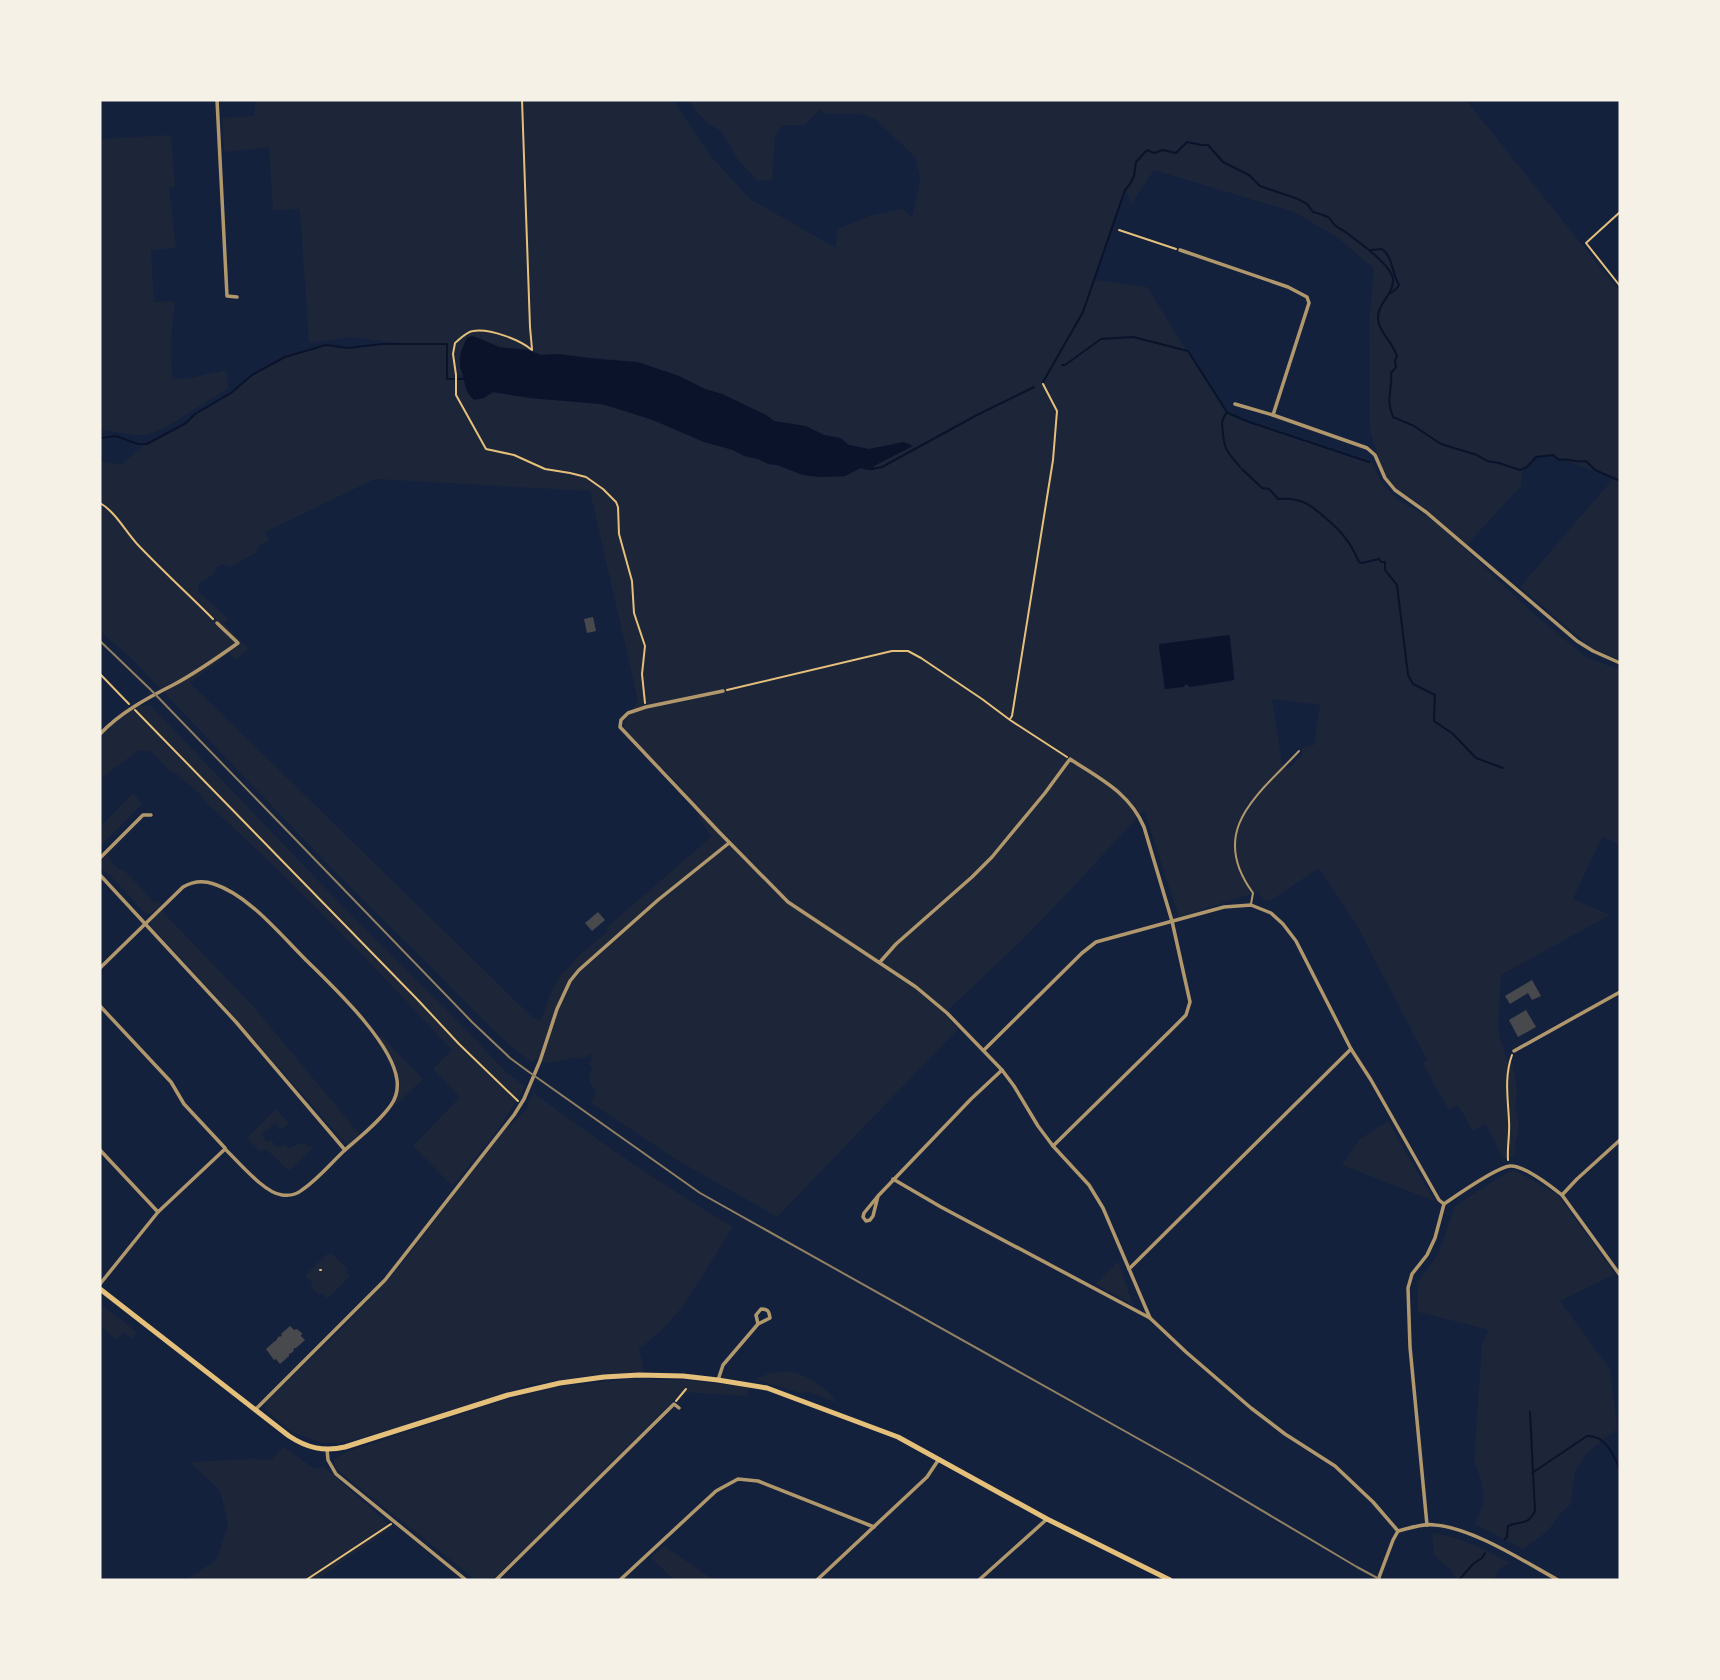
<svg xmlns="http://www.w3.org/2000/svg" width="1720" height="1680" font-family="'Space Grotesk',sans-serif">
<rect width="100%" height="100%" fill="#14213d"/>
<g fill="#1d2539" fill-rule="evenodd">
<path d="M 256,100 L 673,100 L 710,155 L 750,199 L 836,248 L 837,229 L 873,215 L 903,209 L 912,217 L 918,192 L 920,177 L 916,158 L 875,119 L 860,114 L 827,114 L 819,110 L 805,125 L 782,125 L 775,137 L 772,180 L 758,181 L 738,160 L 722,132 L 705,121 L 688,100 L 1466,100 L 1620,292 L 1619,522 L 1620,523 L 1620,660 L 1592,648 L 1520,587 L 1613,479 L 1552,455 L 1536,457 L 1523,469 L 1521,486 L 1464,548 L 1534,614 L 1586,657 L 1620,670 L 1620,845 L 1602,837 L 1573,899 L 1610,915 L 1501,975 L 1498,1026 L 1500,1038 L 1507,1061 L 1512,1061 L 1517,1089 L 1515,1107 L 1519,1127 L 1515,1143 L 1515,1155 L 1503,1159 L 1486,1124 L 1473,1131 L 1458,1105 L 1449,1110 L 1422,1063 L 1427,1060 L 1356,924 L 1319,868 L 1270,901 L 1264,900 L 1257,892 L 1179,917 L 1144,810 L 1076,884 L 1022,940 L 944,1014 L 958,1029 L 777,1217 L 677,1160 L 591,1103 L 596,1093 C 590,1082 586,1079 593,1068 L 589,1064 L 592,1060 L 591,1054 L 581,1059 L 569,1057 L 569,1059 L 547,1063 L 535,1059 L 532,1063 C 491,1032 458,993 421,957 C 321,860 227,758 131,658 L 100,631 L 100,462 L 122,464 L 144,445 L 185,424 L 195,414 L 231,393 L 252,375 L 285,357 L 326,345 L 348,348 L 382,344 L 399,343 L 351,337 L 309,343 L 300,209 L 273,210 L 269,147 L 224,152 L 222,118 L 254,116 ZM 1154,170 L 1294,212 L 1337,237 L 1374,269 L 1369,325 L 1370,430 L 1378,457 L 1389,481 L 1401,492 L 1427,509 L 1425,516 C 1398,500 1383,492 1372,462 L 1369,463 L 1238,419 L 1225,411 L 1220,404 L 1147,287 L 1094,280 L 1126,189 L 1131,204 ZM 473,336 L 499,347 L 528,350 L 541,355 L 557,354 L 639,362 L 679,376 L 705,389 L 722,394 L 766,415 L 774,421 L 806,427 L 824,435 L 840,438 L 849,445 L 869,449 L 904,442 L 868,470 L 861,468 L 845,476 L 819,477 L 803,475 L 777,465 L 768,464 L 758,459 L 744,456 L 733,450 L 704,442 L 653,420 L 612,407 L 600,404 L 530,398 L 493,392 L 467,393 L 464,380 L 457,380 L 456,375 L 463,375 C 457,361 461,350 467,338 ZM 375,479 L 590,491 L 638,701 C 632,711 623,718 624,730 L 681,787 L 711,837 L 606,928 L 608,931 L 577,957 L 564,973 L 562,972 L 551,992 L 541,1020 L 533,1018 L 190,683 L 229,653 L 235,660 L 249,649 L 223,623 L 229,619 L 199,592 L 198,584 L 214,574 L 217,567 L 223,564 L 230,567 L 256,553 L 258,546 L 269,541 L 265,532 ZM 1230,636 L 1235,679 L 1232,681 L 1190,687 L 1187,684 L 1183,687 L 1166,689 L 1164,687 L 1159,647 L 1160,644 ZM 1272,699 L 1320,705 L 1314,745 L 1301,748 L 1303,754 L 1289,769 L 1282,763 Z"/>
<path d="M 171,135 L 175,187 L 169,187 L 176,248 L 151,250 L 154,302 L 175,301 L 171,339 L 172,379 L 191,378 L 226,370 L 228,388 C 211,398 162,433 145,435 C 130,436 114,431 100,429 L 100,139 Z"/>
<path d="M 139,704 L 141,706 L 151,706 L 356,920 L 449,1012 L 505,1071 L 525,1086 C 506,1122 479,1155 452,1186 L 413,1146 L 460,1097 L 433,1069 L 452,1050 C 371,963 289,877 201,798 L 202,796 L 174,772 L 171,773 L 151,751 L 139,750 L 100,779 L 100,734 Z"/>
<polygon points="133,793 142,804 102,844 100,843 100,827"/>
<polygon points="107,855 111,858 109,860 120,870 124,870 155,903 158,901 161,904 151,914 145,913 109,874 101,869 100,863"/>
<polygon points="161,910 253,1006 361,1136 349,1147 223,1004 151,926 150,920"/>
<path d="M 381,1036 L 423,1079 L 397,1104 L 392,1104 C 402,1077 390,1063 378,1039 Z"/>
<path d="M 533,1092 C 597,1141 664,1186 733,1227 L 684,1305 L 661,1331 L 639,1349 L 644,1372 L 585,1376 L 530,1385 L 379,1433 L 341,1443 L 323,1443 L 292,1432 L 265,1409 L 266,1402 L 343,1327 L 397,1270 L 459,1188 L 506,1129 L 526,1110 Z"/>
<path d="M 276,1109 L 289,1123 L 283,1129 L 280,1128 L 275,1123 L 262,1134 L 267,1142 L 271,1140 L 277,1147 L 285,1145 L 289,1148 C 297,1145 302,1140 309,1147 L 314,1147 L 289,1171 L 267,1150 L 260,1151 L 247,1138 Z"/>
<polygon points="1388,1121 1434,1201 1342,1165 1360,1139"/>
<polygon points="1514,1170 1557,1194 1615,1274 1560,1301 1610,1369 1617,1425 1616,1430 1588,1452 1575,1471 1571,1504 1559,1515 1548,1531 1523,1549 1475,1524 1483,1505 1483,1490 1481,1480 1474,1461 1482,1344 1489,1330 1418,1312 1417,1283 1438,1255 1455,1206 1500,1177"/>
<polygon points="331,1253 347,1269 345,1272 350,1276 327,1299 322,1293 319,1295 311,1287 313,1285 310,1279 305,1278 306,1275 327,1254 329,1255"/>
<polygon points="1118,1261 1133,1305 1096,1284"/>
<polygon points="100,1304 137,1332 132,1339 124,1332 117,1340 100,1326"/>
<path d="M 788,1371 C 810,1376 824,1386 838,1403 L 809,1392 L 801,1393 L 755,1379 L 771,1373 Z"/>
<polygon points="628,1379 685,1380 749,1387 747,1396 682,1392 493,1580 476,1580 336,1469 334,1465 334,1460 344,1453 504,1400 557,1387"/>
<polygon points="284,1447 312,1467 316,1469 323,1467 325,1468 392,1527 317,1580 186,1580 217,1559 228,1524 220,1491 190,1462 251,1459 271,1460"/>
<path d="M 1432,1533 C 1462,1537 1484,1549 1510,1563 L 1501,1568 L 1493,1580 L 1456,1580 L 1452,1571 L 1434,1555 Z"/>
<polygon points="664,1546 714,1580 674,1580 651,1558"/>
</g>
<g fill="#0b132b">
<path d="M 472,336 L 481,339 L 499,347 L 528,350 L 541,355 L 557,354 L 596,359 L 637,362 L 679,376 L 705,389 L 722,394 L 766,415 L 774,421 L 806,426 L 824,435 L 840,438 L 849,445 L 869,449 L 904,442 L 913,446 L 874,466 L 874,470 L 868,470 L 861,468 L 845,476 L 819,477 L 803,475 L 777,465 L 768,464 L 758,459 L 744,456 L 733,450 L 704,442 L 653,420 L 612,407 L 600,404 L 530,398 L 493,392 L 484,398 L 474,400 C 466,393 465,385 463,375 C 461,366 461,374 460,365 C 459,354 463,347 467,338 Z"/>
<polygon points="1229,635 1230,637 1234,680 1190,687 1186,684 1183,687 1165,689 1159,646 1160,644"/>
</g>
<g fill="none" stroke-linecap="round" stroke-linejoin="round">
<g stroke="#0b132b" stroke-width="2">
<path d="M 1370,250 L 1382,249 C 1393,257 1392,274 1399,285 L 1397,288 L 1391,293"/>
<path d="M 1062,365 L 1065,365 L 1101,339 L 1133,337 L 1188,351 L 1227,412 C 1220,423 1222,422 1223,433 C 1224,452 1230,454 1240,467"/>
<path d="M 1043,382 L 1083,312 L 1125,190 L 1130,184 L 1134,176 L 1136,162 L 1147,150 L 1154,153 L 1163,150 L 1176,153 L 1187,142 L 1202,145 L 1208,145 L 1223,162 L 1249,175 L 1260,186 L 1298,199 L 1307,204 L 1313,212 C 1318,213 1323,215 1328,217 C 1331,219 1332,223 1335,225 C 1337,228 1341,229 1344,231 C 1356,240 1391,264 1393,279 C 1394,295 1377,303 1378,319 C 1379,333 1394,343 1397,357 L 1395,360 L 1396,367 L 1391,373 C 1393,390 1385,397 1393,417 L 1414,426 L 1441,444 L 1477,455 L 1487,461 L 1499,463 L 1520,470 L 1527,467 L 1536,457 L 1553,455 L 1559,460 C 1569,458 1576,463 1586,461 L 1595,470 L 1620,481"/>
<polyline points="1228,413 1249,422 1369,462"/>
<polyline points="100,438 116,436 138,444 147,444 186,423 195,414 231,393 252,375 285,357 326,345 348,348 382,344 447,344 447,379 464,379"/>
<polyline points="872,469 882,467 977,415 1034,387"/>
<path d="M 1242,469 L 1262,488 L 1269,489 L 1278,499 C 1303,497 1312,506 1329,521 C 1344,534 1351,544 1359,562 L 1362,563 L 1379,559 L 1381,562 L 1385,562 L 1385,570 L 1397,585 L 1408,675 L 1413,684 L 1435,695 L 1434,721 L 1453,734 L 1476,758 L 1503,768"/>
<path d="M 1532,1473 L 1587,1436 C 1606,1435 1614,1456 1620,1470"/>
<path d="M 1505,1539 L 1507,1537 L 1508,1526 C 1519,1521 1528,1526 1535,1511 L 1530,1412"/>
<polyline points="1459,1580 1473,1564 1482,1558 1485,1553"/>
</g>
</g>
<g fill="#48494c">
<polygon points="593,617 596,631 587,633 584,619"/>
<polygon points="598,912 605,920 592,931 585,923"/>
<polygon points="1532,980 1541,996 1532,1000 1528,993 1510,1004 1505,996"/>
<polygon points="1526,1010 1536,1027 1518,1037 1509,1020"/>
<polygon points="290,1326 294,1330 297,1329 299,1331 302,1333 301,1336 305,1340 296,1348 294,1348 293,1352 289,1354 289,1356 280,1364 276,1359 274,1360 266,1349 275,1341 276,1341 278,1337 282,1336 281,1334"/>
</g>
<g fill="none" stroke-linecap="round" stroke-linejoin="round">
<g stroke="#e5c07b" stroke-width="2">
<polyline points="522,100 530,327 532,349"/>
<polyline points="1620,212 1586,243 1620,286"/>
<polyline points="1119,230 1176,249"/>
<path d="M 532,350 C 520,340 490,328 473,331 C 466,332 460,339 455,343 L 453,354 L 456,375 L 456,395 L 486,449 L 514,455 L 545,469 L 570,473 L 586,477 L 603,489 L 616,502 L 618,507 L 619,534 L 632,581 L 634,613 L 645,646 L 642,674 L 645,703"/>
<path d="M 100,503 C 117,513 126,533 140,547 C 164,572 189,595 213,619"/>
<polyline points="100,674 129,704"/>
<polyline points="727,690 892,651 908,651 921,658 982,699 1010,720 1067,757"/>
<polyline points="135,710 417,999 459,1044 518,1101"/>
<polyline points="1010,719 1012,716 1053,460 1057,411 1043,384"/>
<path d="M 1508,1160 C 1507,1147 1510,1134 1509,1121 C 1508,1098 1504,1077 1512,1055"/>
<polyline points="320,1270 321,1270"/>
<polyline points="676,1401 686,1389"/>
<polyline points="306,1580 391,1524"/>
</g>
<path stroke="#b1986c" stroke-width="2" d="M 1251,904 L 1253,893 C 1207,830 1258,795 1299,751"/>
<g stroke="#b1986c" stroke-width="3.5">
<polyline points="217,100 227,296 237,297"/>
<polyline points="1180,250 1288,287 1307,297 1309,303 1273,415"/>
<polyline points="1235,404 1273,415 1367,448 1375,455 1385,478 1395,490 1426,512 1577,641 1593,651 1620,663"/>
<polyline points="723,691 646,707 628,713 621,720 620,727 720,833 788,902 916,987 947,1013 1002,1070 1014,1086 1038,1126 1053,1146 1089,1185 1103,1208 1150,1318"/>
<path d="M 100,734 C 120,713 147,698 173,685 C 196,673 217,658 238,643 L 217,623"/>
<polyline points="100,858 143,815 151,815"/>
<polyline points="100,875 236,1022 345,1150"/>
<path d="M 880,962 L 896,944 L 972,877 L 992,857 L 1045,793 L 1070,759 C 1100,779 1129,792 1144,827 L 1172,921 L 1190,1002 L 1186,1015 L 1170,1031 L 1053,1146"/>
<path d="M 100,968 L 183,887 C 193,881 203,880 214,884 C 248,895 279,933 304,958 C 331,985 392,1041 397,1080 C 398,1088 396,1098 391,1105 C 379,1122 361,1136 345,1150 C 331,1163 318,1179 302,1190 C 297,1194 289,1196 282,1195 C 264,1193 238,1161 225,1149 L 158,1212 L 100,1284"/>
<polyline points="100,1006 171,1082 184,1104 225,1148"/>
<polyline points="984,1050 1082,953 1096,942 1224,907 1251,905 1271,913 1283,924 1296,941 1351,1049 1371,1080 1439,1200 1444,1204"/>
<polyline points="1514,1051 1620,992"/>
<polyline points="100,1150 158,1212"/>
<polyline points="893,1179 941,1207 1150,1318 1186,1352 1251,1408 1285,1434 1335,1466 1373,1502 1398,1531"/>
<polyline points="1562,1195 1577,1179 1620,1140"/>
<polyline points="878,1196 873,1216 870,1220 866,1221 863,1217 864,1213 878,1196 971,1099 1002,1070"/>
<polyline points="1129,1269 1351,1049"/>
<path d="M 718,1380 L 723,1365 L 758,1324 L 770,1318 C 769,1311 768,1309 761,1309 L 756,1315 L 758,1324"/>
<polyline points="255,1410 385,1280 514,1115 524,1099 540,1061 557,1009 570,981 579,970 658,900 729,843"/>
<polyline points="327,1449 328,1460 336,1474 466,1580"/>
<path d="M 1427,1525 L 1410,1347 L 1408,1288 L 1412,1274 L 1427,1255 L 1435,1238 L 1444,1204 C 1457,1195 1497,1167 1510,1166 C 1524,1165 1552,1187 1562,1195 L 1620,1275"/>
<path d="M 1398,1531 C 1410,1528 1423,1523 1435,1525 C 1473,1528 1525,1562 1558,1580"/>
<polyline points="496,1580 674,1404 679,1408"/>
<polyline points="620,1580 716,1491 738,1479 758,1481 874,1527"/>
<polyline points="817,1580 927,1477 939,1459"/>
<polyline points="979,1580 1047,1519"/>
<polyline points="1378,1580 1393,1540 1398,1531"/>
</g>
<path stroke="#e5c07b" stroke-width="5" d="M 100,1289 L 289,1436 C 307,1448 324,1452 345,1447 L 508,1395 L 560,1383 L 604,1377 L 639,1375 L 683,1376 L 718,1380 L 767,1388 L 898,1437 L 1047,1519 L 1170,1580"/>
<polyline stroke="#918062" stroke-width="2" points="100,641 151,690 472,1022 510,1058 529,1072 700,1193 1187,1466 1357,1567 1381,1580"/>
</g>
<rect width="1720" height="1680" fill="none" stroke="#f6f1e7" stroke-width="203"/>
</svg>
